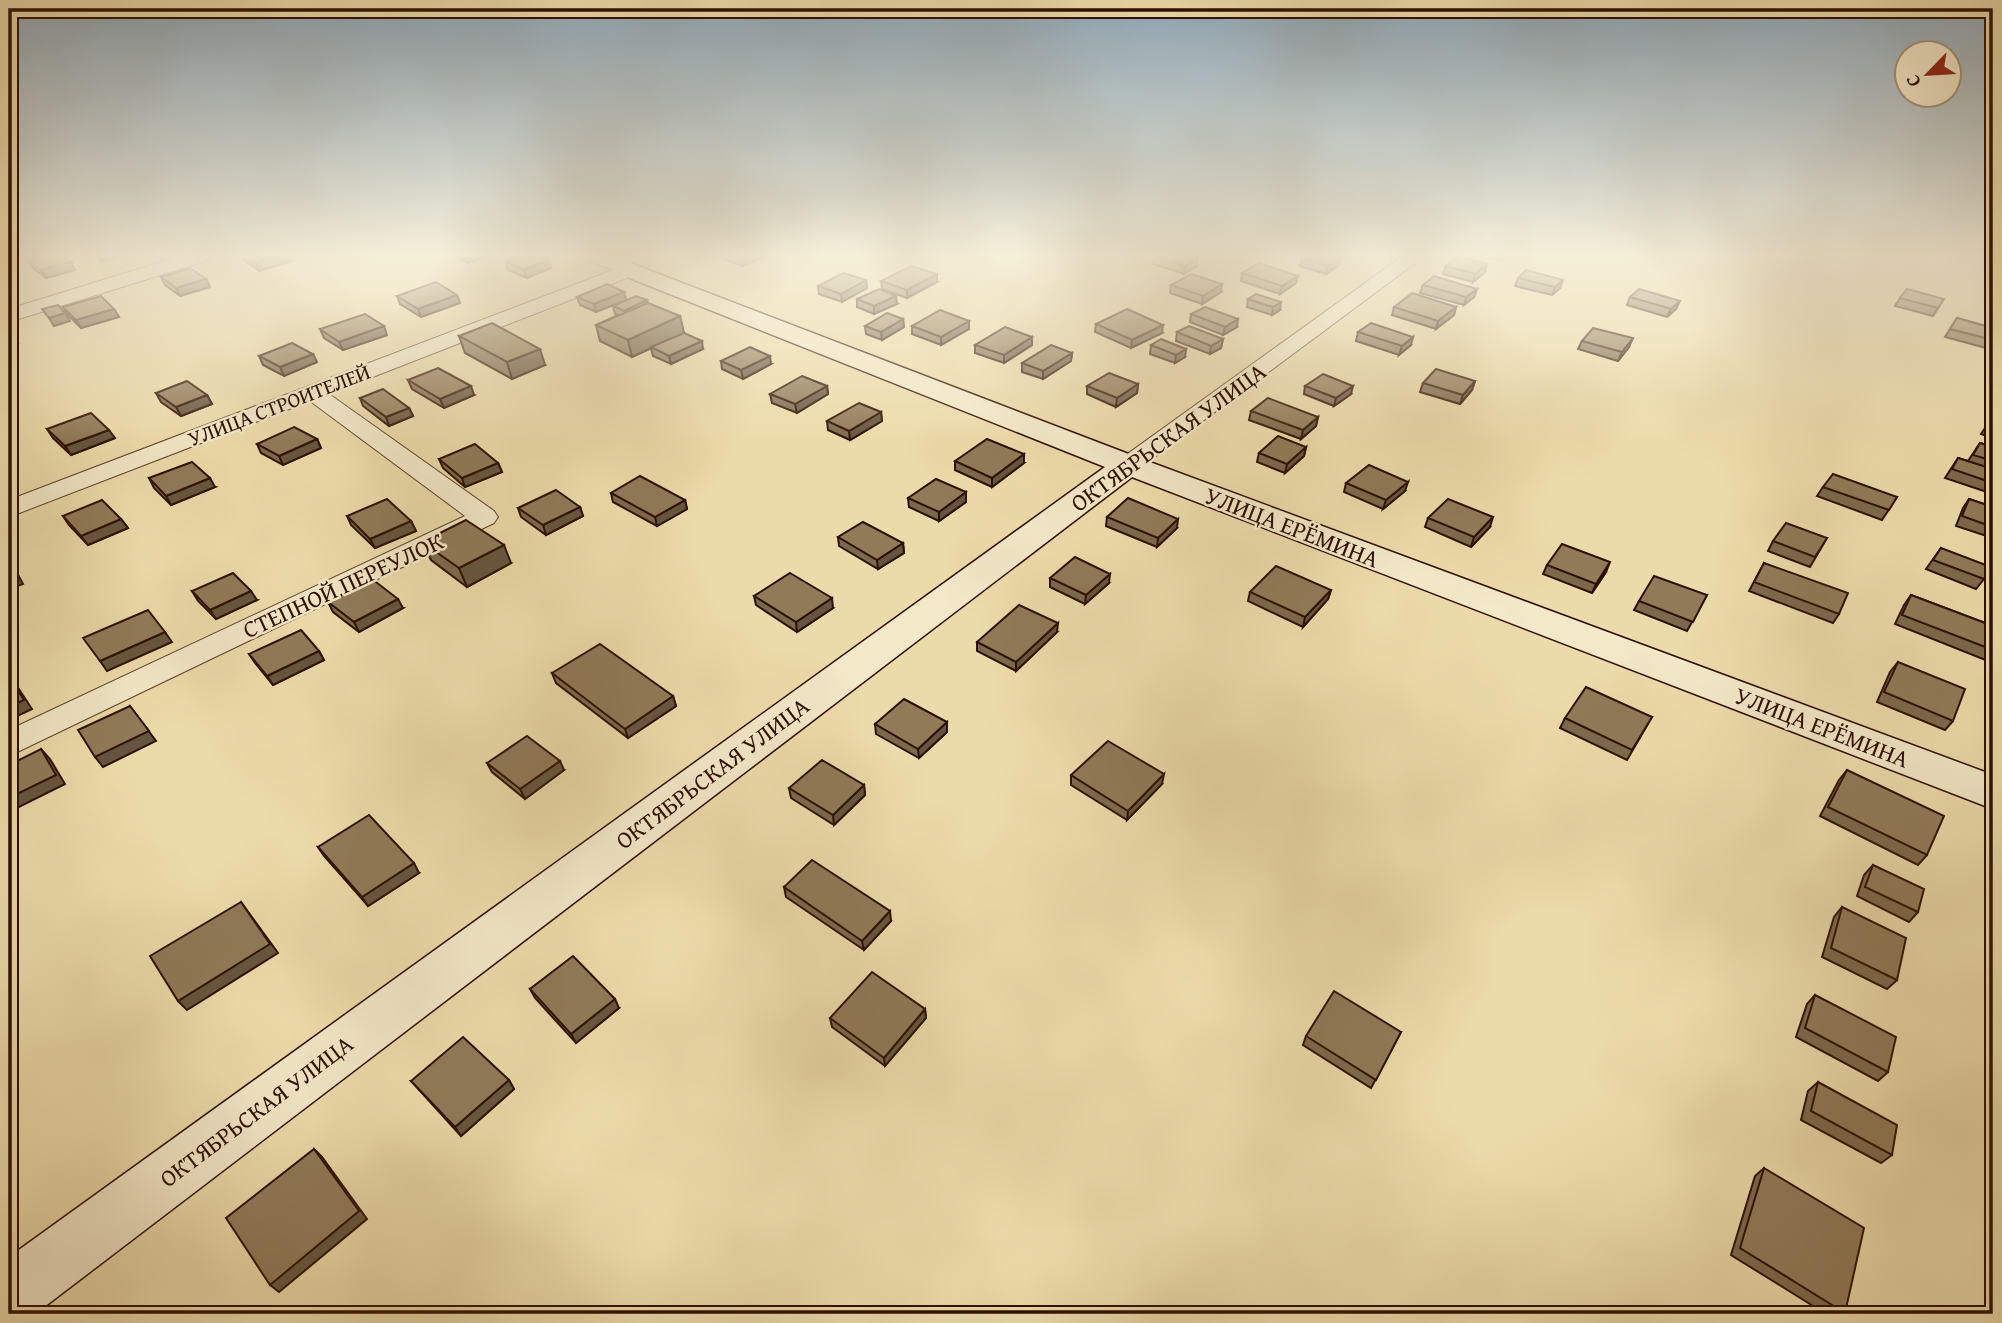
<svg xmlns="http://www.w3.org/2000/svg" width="2002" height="1323" font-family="'Gentium Book Plus',serif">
<rect width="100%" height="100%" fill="#ecdbaa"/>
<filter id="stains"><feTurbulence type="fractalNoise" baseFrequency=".00286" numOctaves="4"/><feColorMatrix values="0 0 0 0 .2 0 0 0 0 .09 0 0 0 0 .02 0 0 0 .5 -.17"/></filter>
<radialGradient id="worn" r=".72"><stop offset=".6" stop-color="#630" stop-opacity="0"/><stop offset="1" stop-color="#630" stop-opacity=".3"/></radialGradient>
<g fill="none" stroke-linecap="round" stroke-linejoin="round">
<g stroke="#5d432a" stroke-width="2">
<g id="street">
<polygon points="184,255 214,255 212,259 9,322 9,309"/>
<path d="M 583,255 C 601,255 627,255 640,270 L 637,274 L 329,394 L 494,511 L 498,517 L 494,523 L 9,756 L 9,730 L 465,516 L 310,401 L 9,517 L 9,500 L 613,270 L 585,259 Z"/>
<polygon points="1404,255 1426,255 1137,470 1128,473 1119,470 1115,465 1119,460"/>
</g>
</g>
<g stroke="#2d1000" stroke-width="3">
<polygon id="secondary" points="630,263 1139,458 1993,775 1993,809 1132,477 35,1314 9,1314 9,1257 1105,467 622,275 618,270 622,265"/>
</g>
<use href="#street" fill="#f3e8c8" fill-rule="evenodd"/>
<use href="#secondary" fill="#f3e8c8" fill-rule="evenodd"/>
</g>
<g fill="#7c694c" stroke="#2d1000" stroke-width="2">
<polygon points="242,255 292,255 294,260 259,271 244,260"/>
<polygon points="456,255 491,255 468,263 457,257"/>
<polygon points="720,255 768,255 742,266 721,258"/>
<polygon points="1482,255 1509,255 1502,261"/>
<polygon points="1154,257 1197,266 1184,274 1153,264"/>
<polygon points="1341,257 1339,265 1326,274 1300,266 1302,258"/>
<polygon points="549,260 551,268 527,278 508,270 506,262"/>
<polygon points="28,261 71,262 75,270 46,278 33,268"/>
<polygon points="1446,266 1485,272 1473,282 1443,274"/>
<polygon points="1242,273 1298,276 1296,283 1280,294 1241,281"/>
<polygon points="161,277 210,287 180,296 165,285"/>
<polygon points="1518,278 1560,288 1552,295 1515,286"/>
<polygon points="866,280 867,288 842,302 819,294 818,286"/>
<polygon points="881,281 937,282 907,298 882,289"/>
<polygon points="1171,285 1221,292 1202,304 1170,293"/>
<polygon points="1423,285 1477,289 1474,297 1464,305 1420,293"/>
<polygon points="624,292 626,300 596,312 580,305 577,297"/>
<polygon points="457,295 460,303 421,317 400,304 397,296"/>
<polygon points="1630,297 1676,309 1667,317 1627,305"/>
<polygon points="1900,298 1939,307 1933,316 1895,306"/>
<polygon points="857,299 897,304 874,314 857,307"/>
<polygon points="1248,299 1280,310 1272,315 1247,307"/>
<polygon points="647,303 680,316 684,333 703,349 671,364 653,356 651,348 632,357 600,341 596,325 618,315 615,314 613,306"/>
<polygon points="63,307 114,309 119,317 81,328 68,315"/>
<polygon points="1394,307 1456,307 1454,315 1436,329 1392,315"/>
<polygon points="1191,314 1237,327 1223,335 1190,322"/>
<polygon points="1957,318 1993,328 1993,350 1945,337"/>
<polygon points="903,319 904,327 882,340 866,334 865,326"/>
<polygon points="969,321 969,329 941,345 912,334 912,326"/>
<polygon points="1096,324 1162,333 1131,348 1095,332"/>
<polygon points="320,329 387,335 343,350 324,338"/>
<polygon points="1177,332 1223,339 1221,348 1210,354 1176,341"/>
<polygon points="1358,332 1411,345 1399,355 1356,341"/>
<polygon points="459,336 545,365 512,379 465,353"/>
<polygon points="1032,337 1032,345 1004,363 975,353 975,345"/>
<polygon points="1582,341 1629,347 1618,361 1578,349"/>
<polygon points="1151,345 1185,357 1175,363 1150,354"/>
<polygon points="1072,353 1071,361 1043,379 1022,372 1022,363"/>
<polygon points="259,356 317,362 284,376 263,365"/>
<polygon points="721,361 771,364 743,379 722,369"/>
<polygon points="408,380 474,395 444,408 412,389"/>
<polygon points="1475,381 1472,390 1460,404 1420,392 1423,383"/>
<polygon points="1138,384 1137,393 1116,407 1087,394 1087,386"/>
<polygon points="827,386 828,394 797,413 772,403 770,394"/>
<polygon points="1305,386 1351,394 1334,406 1304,394"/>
<polygon points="156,393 207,395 212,404 181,416 161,402"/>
<polygon points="360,398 409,408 413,416 389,426 363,406"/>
<polygon points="1251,411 1318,417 1316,426 1301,439 1249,420"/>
<polygon points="881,412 882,421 850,440 828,430 827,421"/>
<polygon points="1993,416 1993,438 1981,434"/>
<polygon points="47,429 115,438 71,455 53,438"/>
<polygon points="317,439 321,448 283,465 261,453 257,444"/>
<polygon points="1980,443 1993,447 1993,494 1945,478 1958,458 1968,461"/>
<polygon points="1306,447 1304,456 1285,473 1257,462 1259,453"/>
<polygon points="439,459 498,463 502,472 465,487 443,468"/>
<polygon points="955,461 1024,463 992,487 955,470"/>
<polygon points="149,478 215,487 171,505 154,488"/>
<polygon points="1346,483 1405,491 1383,509 1344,492"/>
<polygon points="1823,487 1897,497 1882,520 1817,496"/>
<polygon points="966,492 966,502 939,521 909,507 908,498"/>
<polygon points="611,493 685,500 687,509 657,526 613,502"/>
<polygon points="1969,499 1993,507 1993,538 1956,526 1963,508"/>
<polygon points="580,507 583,516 546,535 521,517 518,508"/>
<polygon points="63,516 121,519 128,528 88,545 69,525"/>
<polygon points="347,516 411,521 416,531 375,548 351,525"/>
<polygon points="1107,517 1177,528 1157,547 1106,526"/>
<polygon points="1428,518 1490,527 1471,547 1425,527"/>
<polygon points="838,537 903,543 904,553 878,569 839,546"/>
<polygon points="1827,538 1810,567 1768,551 1773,541"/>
<polygon points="422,542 511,563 467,587 431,560"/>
<polygon points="1941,548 1984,579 1976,589 1926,569"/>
<polygon points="1764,563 1839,614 1833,623 1749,591"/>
<polygon points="1547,565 1606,572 1592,593 1543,574"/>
<polygon points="1050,578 1109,583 1085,604 1050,587"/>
<polygon points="1331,590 1328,599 1303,627 1248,601 1250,592"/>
<polygon points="192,591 257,600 216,619 198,601"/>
<polygon points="1707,595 1687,631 1634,610 1639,601"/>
<polygon points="1911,595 1993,626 1993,655 1988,661 1895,624 1904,605"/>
<polygon points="754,596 833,608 797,632 756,605"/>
<polygon points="328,602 403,608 359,632 333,612"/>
<polygon points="1057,632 1016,671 977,651 977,642"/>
<polygon points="319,651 324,660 273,685 255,663 249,654"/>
<polygon points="1898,662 1953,721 1945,730 1877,702 1890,672"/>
<polygon points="552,673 673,696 676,706 628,738 556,683"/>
<polygon points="1652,717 1627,760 1560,728 1565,718"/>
<polygon points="947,722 947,732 919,758 876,734 875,724"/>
<polygon points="487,763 564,770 525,799 492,772"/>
<polygon points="1847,770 1927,855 1918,865 1820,816 1839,780"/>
<polygon points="1071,775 1162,784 1127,820 1071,785"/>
<polygon points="864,785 865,795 834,825 791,798 789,788"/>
<polygon points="318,847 419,873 368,906 324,856"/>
<polygon points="1873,865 1918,912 1909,922 1857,896 1864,875"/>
<polygon points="784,887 891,921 864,950 786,897"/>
<polygon points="1842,907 1897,980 1887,989 1822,957 1834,917"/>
<polygon points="530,989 619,1008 576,1043 535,998"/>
<polygon points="1815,995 1888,1072 1878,1081 1796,1037 1807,1004"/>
<polygon points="925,1009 926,1018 885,1066 832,1027 830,1018"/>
<polygon points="1401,1032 1371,1088 1303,1045 1306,1036"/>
<polygon points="509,1080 514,1089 461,1136 411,1081"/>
<polygon points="1818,1082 1892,1155 1881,1163 1801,1120 1808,1091"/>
<polygon points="1764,1168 1845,1313 1843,1314 1826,1314 1731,1255 1755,1176"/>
</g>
<g fill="#65553e" stroke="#2d1000" stroke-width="2">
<polygon points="98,255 126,255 101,262"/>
<polygon points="280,255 292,255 294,260 259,271 255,263"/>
<polygon points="466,255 491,255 468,263"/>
<polygon points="749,255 768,255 742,266 741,259"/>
<polygon points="1341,257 1339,265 1326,274 1327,266"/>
<polygon points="1198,258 1197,266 1184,274 1185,266"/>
<polygon points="549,260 551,268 527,278 524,270"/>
<polygon points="71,262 75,270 46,278 41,270"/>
<polygon points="1487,264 1485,272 1473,282 1475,274"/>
<polygon points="937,274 937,282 907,298 907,290"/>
<polygon points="1298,276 1296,283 1280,294 1282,286"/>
<polygon points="206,279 210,287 180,296 176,288"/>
<polygon points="866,280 867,288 842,302 841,294"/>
<polygon points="1563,280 1560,288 1552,295 1555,287"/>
<polygon points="1222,284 1221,292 1202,304 1203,296"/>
<polygon points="1477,289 1474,297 1464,305 1466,297"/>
<polygon points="624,292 626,300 596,312 594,304"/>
<polygon points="457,295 460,303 421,317 418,309"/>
<polygon points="896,296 897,304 874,314 874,306"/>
<polygon points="647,300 649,308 626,319 624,311"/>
<polygon points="1680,301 1676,309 1667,317 1671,309"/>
<polygon points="1281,302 1280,310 1272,315 1273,307"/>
<polygon points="1456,307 1454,315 1436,329 1438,321"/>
<polygon points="114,309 119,317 81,328 76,320"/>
<polygon points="65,313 70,321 54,326 49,318"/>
<polygon points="680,316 684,333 632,357 628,340"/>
<polygon points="903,319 904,327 882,340 881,332"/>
<polygon points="1238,319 1237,327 1223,335 1225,327"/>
<polygon points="969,321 969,329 941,345 941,337"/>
<polygon points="1163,325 1162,333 1131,348 1132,340"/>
<polygon points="384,326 387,335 343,350 339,342"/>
<polygon points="12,335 18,343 9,346 9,336"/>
<polygon points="1032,337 1032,345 1004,363 1004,355"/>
<polygon points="1413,337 1411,345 1399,355 1402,346"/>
<polygon points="1633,338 1629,347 1618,361 1622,352"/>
<polygon points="1223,339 1221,348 1210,354 1211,346"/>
<polygon points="702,341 703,349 671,364 669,356"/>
<polygon points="540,349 545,365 512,379 507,362"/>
<polygon points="1186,349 1185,357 1175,363 1176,355"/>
<polygon points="1072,353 1071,361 1043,379 1043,371"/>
<polygon points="313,354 317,362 284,376 280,367"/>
<polygon points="770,356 771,364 743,379 741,370"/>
<polygon points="1475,381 1472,390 1460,404 1463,395"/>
<polygon points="1138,384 1137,393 1116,407 1117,398"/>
<polygon points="471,386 474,395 444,408 440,399"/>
<polygon points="827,386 828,394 797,413 795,404"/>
<polygon points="1353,386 1351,394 1334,406 1336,398"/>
<polygon points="207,395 212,404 181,416 176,407"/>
<polygon points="409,408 413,416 389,426 386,417"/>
<polygon points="881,412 882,421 850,440 849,431"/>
<polygon points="1318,417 1316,426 1301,439 1303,430"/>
<polygon points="109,430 115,438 71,455 65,446"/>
<polygon points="317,439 321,448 283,465 279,456"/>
<polygon points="1306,447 1304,456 1285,473 1287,464"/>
<polygon points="1024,454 1024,463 992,487 992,478"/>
<polygon points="498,463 502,472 465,487 462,478"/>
<polygon points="210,478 215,487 171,505 166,496"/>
<polygon points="1408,482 1405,491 1383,509 1386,500"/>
<polygon points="966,492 966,502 939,521 939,512"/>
<polygon points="685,500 687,509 657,526 655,517"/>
<polygon points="580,507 583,516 546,535 543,525"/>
<polygon points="1493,517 1490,527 1471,547 1474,537"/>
<polygon points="121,519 128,528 88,545 81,536"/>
<polygon points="1178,519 1177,528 1157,547 1158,538"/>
<polygon points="411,521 416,531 375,548 370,539"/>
<polygon points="903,543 904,553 878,569 877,560"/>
<polygon points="504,545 511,563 467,587 459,568"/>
<polygon points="9,558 23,584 9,589"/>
<polygon points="1610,562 1606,572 1592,593 1596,584"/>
<polygon points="1110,574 1109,583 1085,604 1086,595"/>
<polygon points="1331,590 1328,599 1303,627 1305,617"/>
<polygon points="251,591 257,600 216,619 210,610"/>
<polygon points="832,598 833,608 797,632 796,622"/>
<polygon points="398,599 403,608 359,632 354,622"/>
<polygon points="1058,623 1057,632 1016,671 1016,662"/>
<polygon points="165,632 172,642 107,671 100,661"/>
<polygon points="319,651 324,660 273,685 267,676"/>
<polygon points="9,677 17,686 32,709 9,720"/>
<polygon points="673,696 676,706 628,738 625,729"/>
<polygon points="130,706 156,741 103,767 95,757"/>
<polygon points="947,722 947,732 919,758 918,749"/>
<polygon points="41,749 50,759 65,784 9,812 9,798"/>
<polygon points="560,761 564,770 525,799 520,789"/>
<polygon points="1164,774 1162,784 1127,820 1128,811"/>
<polygon points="864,785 865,795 834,825 833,815"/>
<polygon points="414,863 419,873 368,906 362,897"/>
<polygon points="241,902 278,953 187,1010 178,1001"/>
<polygon points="890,911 891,921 864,950 862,941"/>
<polygon points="615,999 619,1008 576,1043 571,1034"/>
<polygon points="925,1009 926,1018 885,1066 884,1058"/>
<polygon points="509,1080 514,1089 461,1136 455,1127"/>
<polygon points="314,1149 322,1157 367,1219 279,1292 270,1285"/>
</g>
<g fill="#907a58" stroke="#2d1000" stroke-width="2">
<polygon points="48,255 62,255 71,262 41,270 28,261"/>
<polygon points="245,255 280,255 255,263"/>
<polygon points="523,255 537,255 549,260 524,270 506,262"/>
<polygon points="733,255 749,255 741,259"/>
<polygon points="1156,255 1189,255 1198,258 1185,266 1154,257"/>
<polygon points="1306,255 1334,255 1341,257 1327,266 1302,258"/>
<polygon points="1458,256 1487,264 1475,274 1446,266"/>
<polygon points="1259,263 1298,276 1282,286 1242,273"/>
<polygon points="911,266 937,274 907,290 881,281"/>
<polygon points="190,268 206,279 176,288 161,277"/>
<polygon points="1526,270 1563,280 1555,287 1518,278"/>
<polygon points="843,273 866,280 841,294 818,286"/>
<polygon points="1191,274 1222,284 1203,296 1171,285"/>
<polygon points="1434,276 1477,289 1466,297 1423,285"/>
<polygon points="436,282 457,295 418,309 397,296"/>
<polygon points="607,284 624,292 594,304 577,297"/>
<polygon points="879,289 896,296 874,306 857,299"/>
<polygon points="1639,289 1680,301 1671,309 1630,297"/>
<polygon points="1907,289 1944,299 1938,308 1900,298"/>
<polygon points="1412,293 1456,307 1438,321 1394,307"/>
<polygon points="1256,294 1281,302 1273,307 1248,299"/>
<polygon points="101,296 114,309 76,320 63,307"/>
<polygon points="636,296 647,300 624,311 613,306"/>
<polygon points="648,303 680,316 628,340 596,325"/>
<polygon points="58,305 65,313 49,318 42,309"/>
<polygon points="1205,307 1238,319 1225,327 1191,314"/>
<polygon points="1127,309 1163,325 1132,340 1096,324"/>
<polygon points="940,310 969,321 941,337 912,326"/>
<polygon points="887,313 903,319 881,332 865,326"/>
<polygon points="365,314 384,326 339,342 320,329"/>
<polygon points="1957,318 1993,328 1993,340 1950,329"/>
<polygon points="492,323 540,349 507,362 459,336"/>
<polygon points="1371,323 1413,337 1402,346 1358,332"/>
<polygon points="1189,326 1223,339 1211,346 1177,332"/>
<polygon points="1005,327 1032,337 1004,355 975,345"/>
<polygon points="1593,328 1633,338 1622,352 1582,341"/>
<polygon points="684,333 702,341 669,356 651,347"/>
<polygon points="1161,339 1186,349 1176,355 1151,345"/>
<polygon points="292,343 313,354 280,367 259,356"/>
<polygon points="1051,345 1072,353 1043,371 1022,363"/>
<polygon points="750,347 770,356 741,370 721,361"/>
<polygon points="438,368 471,386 440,399 408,380"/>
<polygon points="1436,369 1475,381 1463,395 1423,383"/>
<polygon points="1109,373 1138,384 1117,398 1087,386"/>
<polygon points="1323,374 1353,386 1336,398 1305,386"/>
<polygon points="802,376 827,386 795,404 770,394"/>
<polygon points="187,381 207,395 176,407 156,393"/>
<polygon points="383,389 409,408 386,417 360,398"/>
<polygon points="1268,398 1318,417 1303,430 1251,411"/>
<polygon points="859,403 881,412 849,431 827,421"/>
<polygon points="91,413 109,430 65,446 47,429"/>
<polygon points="1993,417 1993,427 1988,426"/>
<polygon points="294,427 317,439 279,456 257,444"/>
<polygon points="1278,436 1306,447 1287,464 1259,453"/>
<polygon points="987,439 1024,454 992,478 955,461"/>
<polygon points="1980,443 1993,447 1993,461 1973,455"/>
<polygon points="475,444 498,463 462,478 439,459"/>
<polygon points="1958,458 1993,469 1993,483 1952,469"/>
<polygon points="192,462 210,478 166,496 149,478"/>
<polygon points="1369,465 1408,482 1386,500 1346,483"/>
<polygon points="1833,474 1897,497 1889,510 1823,487"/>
<polygon points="640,476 685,500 655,517 611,493"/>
<polygon points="936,479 966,492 939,512 908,498"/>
<polygon points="556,490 580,507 543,525 518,508"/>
<polygon points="1128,498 1178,519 1158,538 1107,517"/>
<polygon points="387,499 411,521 370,539 347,516"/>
<polygon points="1448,499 1493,517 1474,537 1428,518"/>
<polygon points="1969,499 1993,507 1993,527 1962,516"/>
<polygon points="102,500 121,519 81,536 63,516"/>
<polygon points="466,520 504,545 459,568 422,542"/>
<polygon points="863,522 903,543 877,560 838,537"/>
<polygon points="1786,523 1827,538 1815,557 1773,541"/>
<polygon points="1562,544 1610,562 1596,584 1547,565"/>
<polygon points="1941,548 1991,567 1984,579 1933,560"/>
<polygon points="1075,557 1110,574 1086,595 1050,578"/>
<polygon points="9,561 16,574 9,577"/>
<polygon points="1764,563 1848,593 1839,614 1754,582"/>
<polygon points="1276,566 1331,590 1305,617 1250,592"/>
<polygon points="233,573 251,591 210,610 192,591"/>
<polygon points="790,573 832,598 796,622 754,596"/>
<polygon points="1654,576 1707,595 1693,622 1639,601"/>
<polygon points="372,579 398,599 354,622 328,602"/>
<polygon points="1911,595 1993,626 1993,650 1902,615"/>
<polygon points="1019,605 1058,623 1016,662 977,642"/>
<polygon points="148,610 165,632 100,661 83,638"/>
<polygon points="301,630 319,651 267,676 249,654"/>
<polygon points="600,644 673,696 625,729 552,673"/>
<polygon points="1898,662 1965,689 1953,721 1884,692"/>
<polygon points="9,677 24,700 9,707"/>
<polygon points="1586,687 1652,717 1632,750 1565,718"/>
<polygon points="904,699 947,722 918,749 875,724"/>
<polygon points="130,706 149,731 95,757 78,730"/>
<polygon points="527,736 560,761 520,789 487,763"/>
<polygon points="1108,741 1164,774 1128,811 1071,775"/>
<polygon points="41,749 56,775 9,798 9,765"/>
<polygon points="822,760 864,785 833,815 789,788"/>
<polygon points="1847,770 1944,816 1927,855 1828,807"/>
<polygon points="369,815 414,863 362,897 318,847"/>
<polygon points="812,860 890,911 862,941 784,887"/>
<polygon points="1873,865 1924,889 1918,912 1865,887"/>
<polygon points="241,902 270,944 178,1001 150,956"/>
<polygon points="1842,907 1906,938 1897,980 1831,948"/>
<polygon points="573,956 615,999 571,1034 530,989"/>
<polygon points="872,972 925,1009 884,1058 830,1018"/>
<polygon points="1334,991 1401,1032 1376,1080 1306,1036"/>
<polygon points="1815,995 1896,1037 1888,1072 1805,1028"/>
<polygon points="463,1037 509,1080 455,1127 411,1081"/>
<polygon points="1818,1082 1897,1125 1892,1155 1811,1111"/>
<polygon points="314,1149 359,1211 270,1285 226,1218"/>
<polygon points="1764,1168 1864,1228 1845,1313 1740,1248"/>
</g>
<linearGradient id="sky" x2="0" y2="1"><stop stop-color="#8fa8b8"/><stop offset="0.58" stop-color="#f6efd9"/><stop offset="1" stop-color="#f6efd9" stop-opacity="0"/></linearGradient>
<rect width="2002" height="441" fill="url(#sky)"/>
<g text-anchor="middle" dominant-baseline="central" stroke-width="5" stroke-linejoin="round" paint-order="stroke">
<g font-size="21" fill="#2d1000" stroke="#f3e8c8">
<text transform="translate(279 405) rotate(-21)">УЛИЦА СТРОИТЕЛЕЙ</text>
</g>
<g font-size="24" fill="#2d1000" stroke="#f3e8c8">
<text transform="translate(1168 437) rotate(-36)">ОКТЯБРЬСКАЯ УЛИЦА</text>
<text transform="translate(1292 527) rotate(21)">УЛИЦА ЕРЁМИНА</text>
<text transform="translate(343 585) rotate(-25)">СТЕПНОЙ ПЕРЕУЛОК</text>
<text transform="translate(1822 727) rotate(21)">УЛИЦА ЕРЁМИНА</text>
<text transform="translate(712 773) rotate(-37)">ОКТЯБРЬСКАЯ УЛИЦА</text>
<text transform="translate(256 1111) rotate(-37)">ОКТЯБРЬСКАЯ УЛИЦА</text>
</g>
</g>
<rect width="2002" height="1323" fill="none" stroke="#ecdbaa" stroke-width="35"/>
<rect x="10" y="10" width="1981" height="1302" fill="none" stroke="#2d1000" stroke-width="3.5"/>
<rect x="18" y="18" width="1967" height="1288" fill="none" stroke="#2d1000" stroke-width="2"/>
<g transform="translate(1928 74) rotate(245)"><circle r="33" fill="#f3e8c8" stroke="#a49278" stroke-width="2"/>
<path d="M0-5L12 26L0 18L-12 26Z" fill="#8f2418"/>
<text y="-10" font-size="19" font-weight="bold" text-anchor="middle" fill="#2d1000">С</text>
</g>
<rect width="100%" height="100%" filter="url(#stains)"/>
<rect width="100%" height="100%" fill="url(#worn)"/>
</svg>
